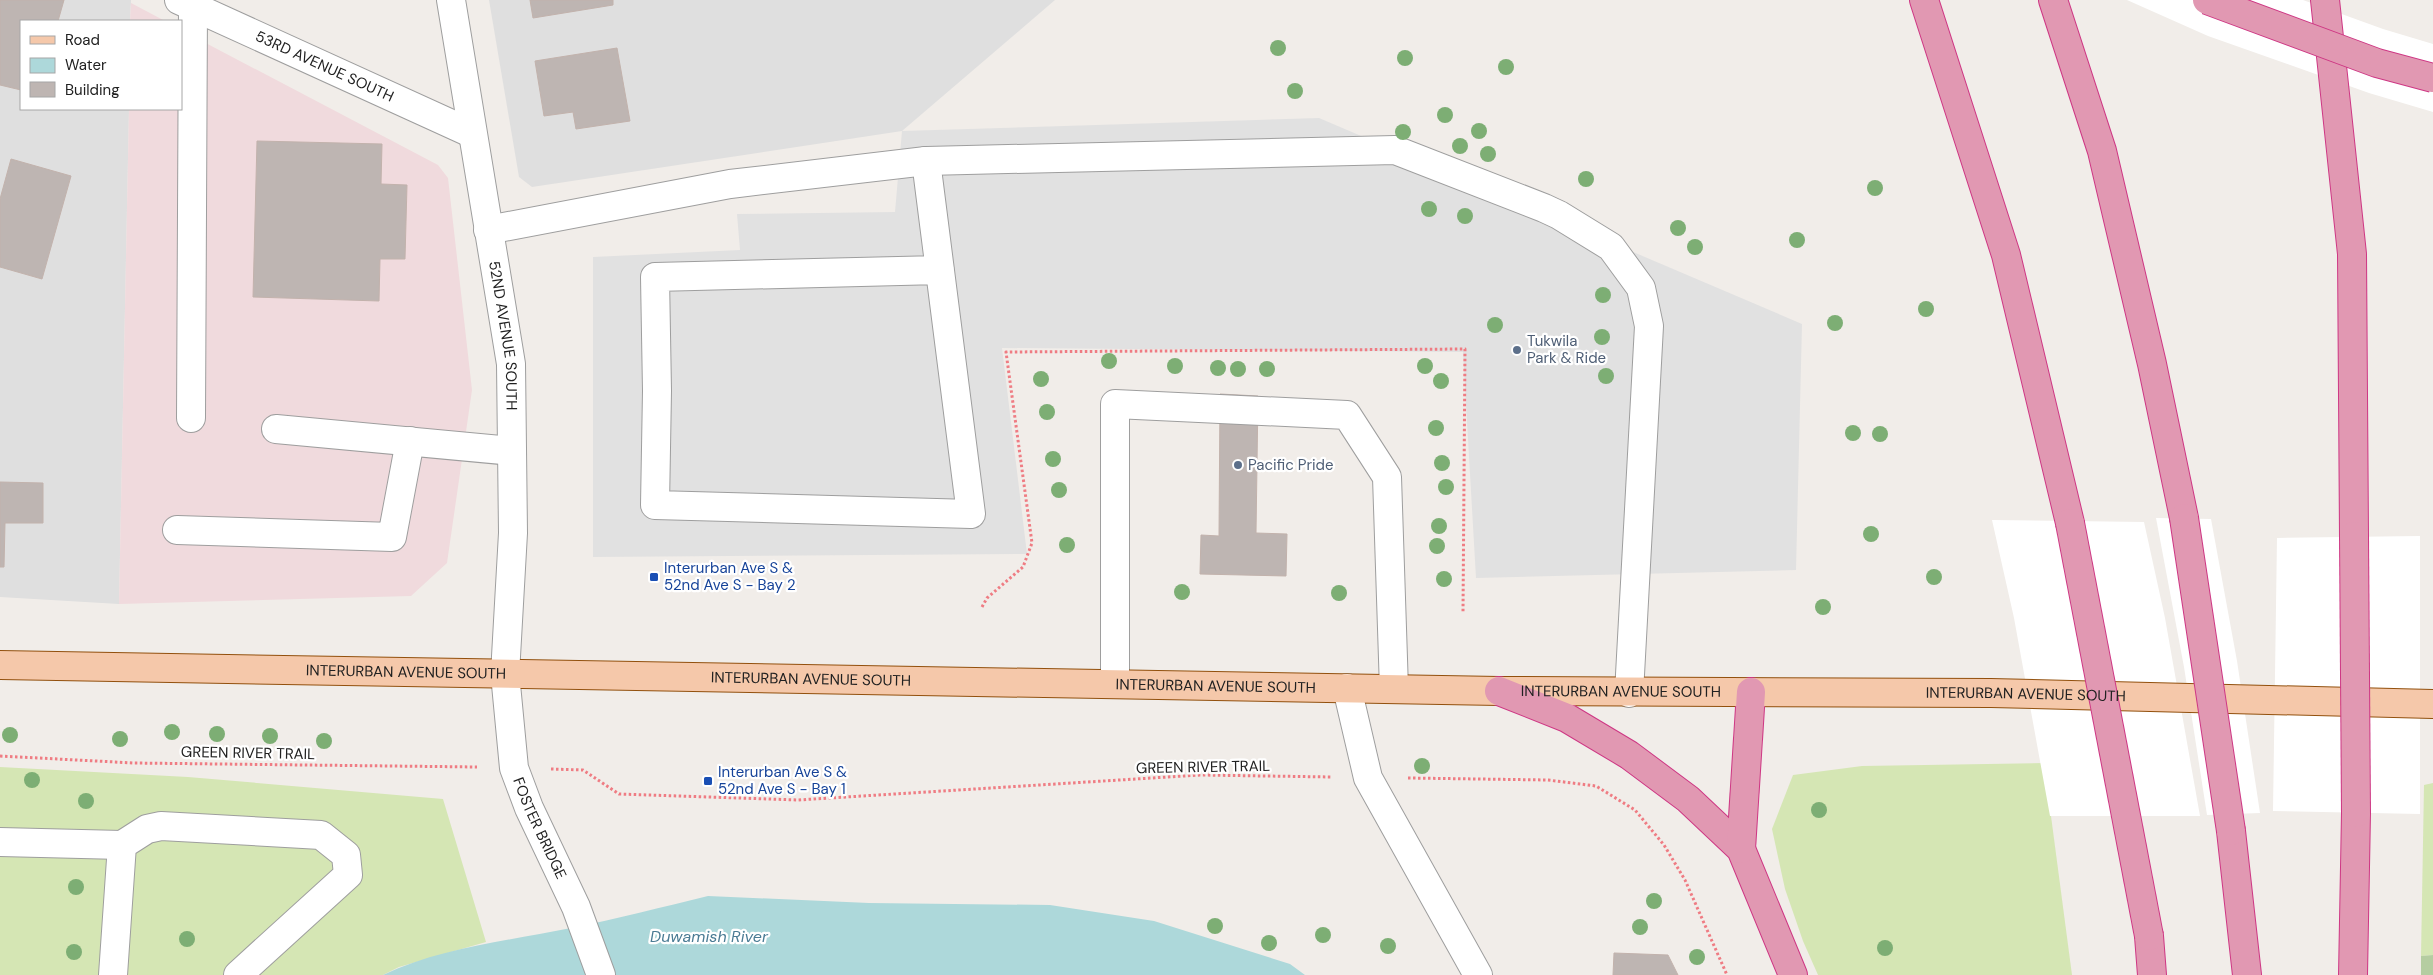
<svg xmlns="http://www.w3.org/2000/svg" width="2433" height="975" font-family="'DM Sans',sans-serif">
<rect width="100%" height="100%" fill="#f1ede9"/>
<g fill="#dfdfdf">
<polygon points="0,0 131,0 130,21 21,21 21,109 129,109 119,604 0,597"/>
<polygon points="489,0 1055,0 902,131 532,187 519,177"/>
</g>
<g fill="#f0dadd">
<polygon points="131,3 165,21 130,21"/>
<polygon points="181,30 438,165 448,178 472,390 447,563 411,596 119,604 129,109 181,109"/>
</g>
<g fill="#d5e6b4">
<polygon points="2044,763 2072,975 1818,975 1803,941 1785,889 1772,829 1793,775 1862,766"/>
<polygon points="0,767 188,777 443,799 486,942 399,967 383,975 0,975"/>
<polygon points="2433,783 2433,955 2421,956 2424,785"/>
</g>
<polygon fill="#b5cda1" points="2433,955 2433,975 2421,975 2421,956"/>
<polygon fill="#e1e1e1" points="1319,118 1802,324 1796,570 1476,578 1463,352 1002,348 1027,554 593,557 593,257 740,250 737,214 895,212 902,131"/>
<path fill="#add8da" d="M 708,896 L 869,903 L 1050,905 L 1154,921 L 1290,964 L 1305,975 L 383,975 C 442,947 508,941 571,928 C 617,919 662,907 708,896 Z"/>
<g fill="#fff">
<polygon points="2127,0 2303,0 2383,29 2433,44 2433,112 2369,93 2208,36"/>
<polygon points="2156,518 2211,519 2237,661 2260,813 2207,815 2184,667"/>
<polygon points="1992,520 2144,522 2165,618 2200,816 2050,816 2014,618"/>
<polygon points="2420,536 2420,814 2273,811 2277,538"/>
</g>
<g fill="#beb5b2" stroke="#c2b2ac">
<polygon points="0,0 64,0 58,21 21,21 21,90 0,85"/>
<polygon points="530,0 613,0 613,5 533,18"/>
<polygon points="617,48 630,121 576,129 573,112 544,116 535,61"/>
<polygon points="257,141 382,144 381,184 407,185 405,259 380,259 379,301 253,297"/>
<polygon points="11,159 71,176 42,279 0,267 0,199"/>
<polygon points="1220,394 1258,396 1256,533 1287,534 1286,576 1200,574 1201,535 1219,536"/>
<polygon points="0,482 43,483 43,523 5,523 4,567 0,567"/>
<polygon points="1614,953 1668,955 1678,975 1613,975"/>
</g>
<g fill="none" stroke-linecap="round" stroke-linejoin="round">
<g stroke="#9e9e9e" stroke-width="30">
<g id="minor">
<path id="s1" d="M 179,0 L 471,133"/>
<path id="s2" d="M 451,0 L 511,364 L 513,533 L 505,674 L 514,768 L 529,808 L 576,907 L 601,975"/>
<polyline points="926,161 971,514 655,505 657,391 655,277 940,270"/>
<polyline points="488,230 730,184 926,161 1395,150 1544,208 1559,215 1611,247 1641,288 1649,326 1629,693"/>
<polyline points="191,418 193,7"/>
<polyline points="276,429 512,451"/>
<polyline points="177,530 392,537 410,441"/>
<polyline points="1115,684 1115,404 1347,415 1387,477 1394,689"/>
<polyline points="1347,688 1368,778 1478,975"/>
<polyline points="0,842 122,845"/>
<polyline points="113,975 122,845 147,829 161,826 321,835 346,855 348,875 238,975"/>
</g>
</g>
<g stroke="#92500d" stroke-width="30">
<g id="major">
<path id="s3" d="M 0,665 L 1499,691 L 1991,693 L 2433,704"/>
</g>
</g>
<g stroke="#ce3784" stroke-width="30">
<g id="highway">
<polyline points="1924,0 2006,255 2070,523"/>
<polyline points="2053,0 2102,151 2152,364 2184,518"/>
<polyline points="2325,0 2352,254 2354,536"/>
<polyline points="1499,691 1567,718 1629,755 1688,799 1741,849 1793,975"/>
<polyline points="2231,831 2247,975"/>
<polyline points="1741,849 1751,692"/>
<polyline points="2149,936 2152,975"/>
<polyline points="2353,975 2356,813"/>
</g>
</g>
<g stroke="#ef7c83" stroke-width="3" stroke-dasharray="2.5 2.5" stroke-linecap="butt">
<polyline points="982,607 987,598 1023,567 1032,543 1006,352 1465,349 1463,612"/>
<polyline points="0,756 134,763 477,767"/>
<polyline points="551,769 583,770 619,794 798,800 1200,775 1332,777"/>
<polyline points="1408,778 1548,780 1596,786 1635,810 1664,845 1685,880 1727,975"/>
</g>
<use href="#minor" stroke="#fff" stroke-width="28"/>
<use href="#major" stroke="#f5c8aa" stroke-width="28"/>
<use href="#highway" stroke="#e198b2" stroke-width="28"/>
<g stroke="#ce3784" stroke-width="30" stroke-linecap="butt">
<g id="highway-bridge">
<polyline points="2207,0 2377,63 2433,78"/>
<polyline points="2184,518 2231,831"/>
<polyline points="2070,523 2149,936"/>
<polyline points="2354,536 2356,813"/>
</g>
</g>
<use href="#highway-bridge" stroke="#e198b2" stroke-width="28"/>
</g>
<g fill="#7dae74">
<circle cx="1278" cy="48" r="8"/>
<circle cx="1405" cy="58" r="8"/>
<circle cx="1506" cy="67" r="8"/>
<circle cx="1295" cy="91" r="8"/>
<circle cx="1445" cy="115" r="8"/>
<circle cx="1479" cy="131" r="8"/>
<circle cx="1403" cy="132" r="8"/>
<circle cx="1460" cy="146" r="8"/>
<circle cx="1488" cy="154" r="8"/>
<circle cx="1586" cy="179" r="8"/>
<circle cx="1875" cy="188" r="8"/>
<circle cx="1429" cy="209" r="8"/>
<circle cx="1465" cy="216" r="8"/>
<circle cx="1678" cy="228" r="8"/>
<circle cx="1797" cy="240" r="8"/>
<circle cx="1695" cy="247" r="8"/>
<circle cx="1603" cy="295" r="8"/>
<circle cx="1926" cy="309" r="8"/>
<circle cx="1835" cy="323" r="8"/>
<circle cx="1495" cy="325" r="8"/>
<circle cx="1602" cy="337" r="8"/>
<circle cx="1109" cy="361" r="8"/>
<circle cx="1175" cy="366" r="8"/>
<circle cx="1425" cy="366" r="8"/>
<circle cx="1218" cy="368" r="8"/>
<circle cx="1238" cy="369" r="8"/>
<circle cx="1267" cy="369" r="8"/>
<circle cx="1606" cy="376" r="8"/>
<circle cx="1041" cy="379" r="8"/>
<circle cx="1441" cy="381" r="8"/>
<circle cx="1047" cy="412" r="8"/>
<circle cx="1436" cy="428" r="8"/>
<circle cx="1853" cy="433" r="8"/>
<circle cx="1880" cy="434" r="8"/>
<circle cx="1053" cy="459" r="8"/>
<circle cx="1442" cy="463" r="8"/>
<circle cx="1446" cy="487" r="8"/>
<circle cx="1059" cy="490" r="8"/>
<circle cx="1439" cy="526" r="8"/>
<circle cx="1871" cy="534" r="8"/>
<circle cx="1067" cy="545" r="8"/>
<circle cx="1437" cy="546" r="8"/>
<circle cx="1934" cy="577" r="8"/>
<circle cx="1444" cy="579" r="8"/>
<circle cx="1182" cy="592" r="8"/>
<circle cx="1339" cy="593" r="8"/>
<circle cx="1823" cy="607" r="8"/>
<circle cx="172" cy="732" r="8"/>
<circle cx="217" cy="734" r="8"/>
<circle cx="10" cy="735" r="8"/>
<circle cx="270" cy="736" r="8"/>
<circle cx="120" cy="739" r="8"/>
<circle cx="324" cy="741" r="8"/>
<circle cx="1422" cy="766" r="8"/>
<circle cx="32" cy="780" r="8"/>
<circle cx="86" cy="801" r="8"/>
<circle cx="1819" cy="810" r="8"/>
<circle cx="76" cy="887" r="8"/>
<circle cx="1654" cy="901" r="8"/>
<circle cx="1215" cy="926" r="8"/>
<circle cx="1640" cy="927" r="8"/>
<circle cx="1323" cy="935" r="8"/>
<circle cx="187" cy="939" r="8"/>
<circle cx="1269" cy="943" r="8"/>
<circle cx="1388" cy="946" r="8"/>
<circle cx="1885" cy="948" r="8"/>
<circle cx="74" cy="952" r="8"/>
<circle cx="1697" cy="957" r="8"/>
</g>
<g fill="#5c6f8a" stroke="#fff" stroke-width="2">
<circle cx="1517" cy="350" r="5"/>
<circle cx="1238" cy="465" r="5"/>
</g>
<g fill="#1a4fb4" stroke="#fff" stroke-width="2">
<rect x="649" y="572" width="10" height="10" rx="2.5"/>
<rect x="703" y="776" width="10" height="10" rx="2.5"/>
</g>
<g text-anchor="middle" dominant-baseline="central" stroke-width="4.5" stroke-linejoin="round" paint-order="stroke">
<g font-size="15" fill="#212121" stroke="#fff">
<text stroke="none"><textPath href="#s1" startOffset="160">53RD AVENUE SOUTH</textPath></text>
<text stroke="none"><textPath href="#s2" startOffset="340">52ND AVENUE SOUTH</textPath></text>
<text stroke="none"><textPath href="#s3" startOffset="406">INTERURBAN AVENUE SOUTH</textPath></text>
<text stroke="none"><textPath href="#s3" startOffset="811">INTERURBAN AVENUE SOUTH</textPath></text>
<text stroke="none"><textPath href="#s3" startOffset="1216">INTERURBAN AVENUE SOUTH</textPath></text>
<text stroke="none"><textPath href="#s3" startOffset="1621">INTERURBAN AVENUE SOUTH</textPath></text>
<text stroke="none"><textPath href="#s3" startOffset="2026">INTERURBAN AVENUE SOUTH</textPath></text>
<text transform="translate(248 753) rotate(1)">GREEN RIVER TRAIL</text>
<text transform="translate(1203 767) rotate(-1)">GREEN RIVER TRAIL</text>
<text stroke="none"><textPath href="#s2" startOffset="839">FOSTER BRIDGE</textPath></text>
</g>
<g font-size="15" fill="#4e5e75" stroke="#fff" text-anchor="start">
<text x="1527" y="341">Tukwila<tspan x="1527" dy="17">Park &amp; Ride</tspan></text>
<text x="1248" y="465">Pacific Pride</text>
</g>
<g font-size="15" fill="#164399" stroke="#fff" text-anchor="start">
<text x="664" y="568">Interurban Ave S &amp;<tspan x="664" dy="17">52nd Ave S - Bay 2</tspan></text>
<text x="718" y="772">Interurban Ave S &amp;<tspan x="718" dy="17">52nd Ave S - Bay 1</tspan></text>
</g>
<g font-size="16" font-style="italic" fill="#4a7b94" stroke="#fff">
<text x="709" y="936">Duwamish River</text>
</g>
</g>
<rect x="20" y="20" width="162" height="90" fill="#ffffff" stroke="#a6a6a6"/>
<rect x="30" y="36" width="25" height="8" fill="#f5c8aa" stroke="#a6a6a6"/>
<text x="65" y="45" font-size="15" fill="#212121">Road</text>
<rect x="30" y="58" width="25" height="15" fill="#add8da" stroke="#a6a6a6"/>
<text x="65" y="70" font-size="15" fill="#212121">Water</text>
<rect x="30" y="82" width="25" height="15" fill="#beb5b2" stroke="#a6a6a6"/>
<text x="65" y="95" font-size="15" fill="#212121">Building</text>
</svg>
